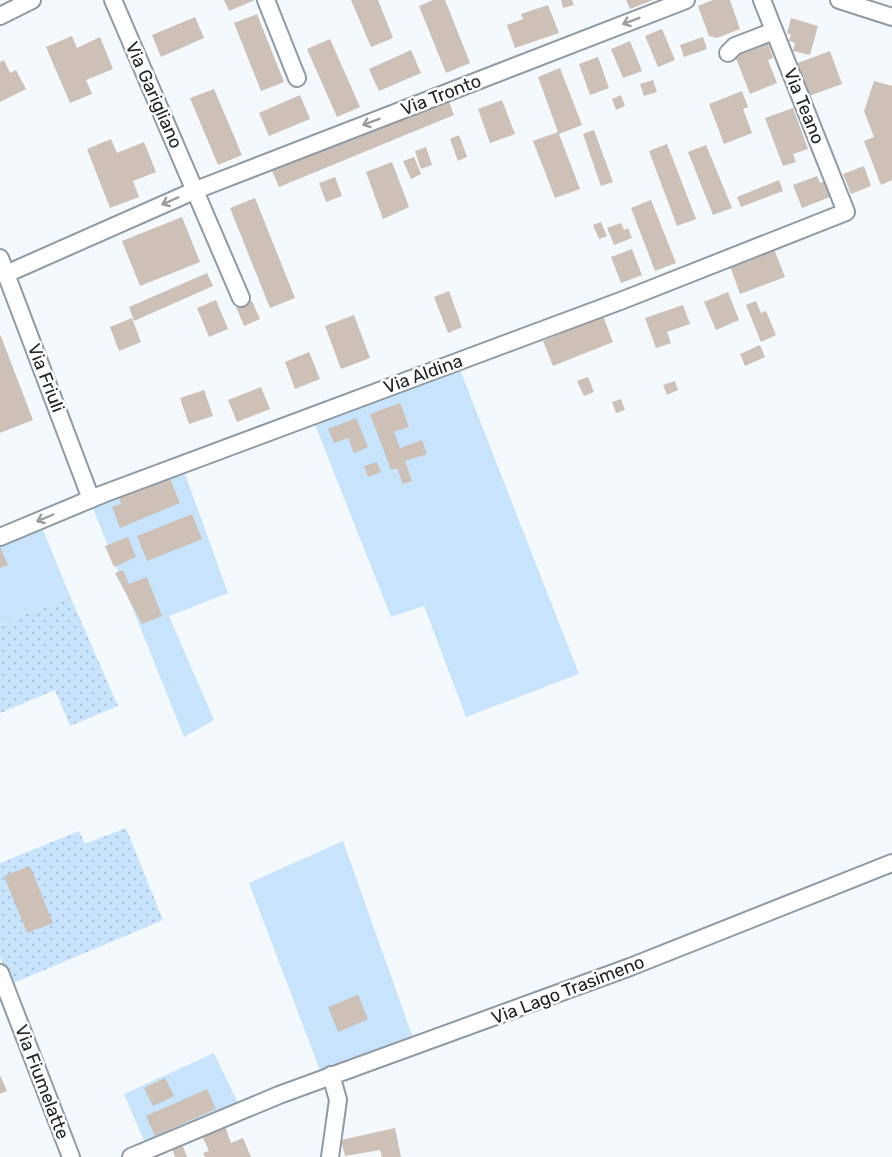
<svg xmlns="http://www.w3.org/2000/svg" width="892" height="1157" font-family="Rubik,sans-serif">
<defs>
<pattern id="grass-dots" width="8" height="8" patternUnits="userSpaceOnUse" patternTransform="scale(1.5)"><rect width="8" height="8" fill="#c8e4fd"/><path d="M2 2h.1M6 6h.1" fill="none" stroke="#acc3d9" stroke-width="1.8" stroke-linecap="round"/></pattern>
</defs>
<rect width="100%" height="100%" fill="#f4f9fd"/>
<g fill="url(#grass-dots)">
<polygon points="70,596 118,706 70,726 55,690 0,713 0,625"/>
<polygon points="126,828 163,920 11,984 0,956 0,863 79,831 85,844"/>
</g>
<g fill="#c8e4fd">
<polygon points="459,367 579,674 466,717 424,606 391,617 314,422"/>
<polygon points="184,471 228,593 169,616 214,720 184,737 92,506"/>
<polygon points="42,527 70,596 0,625 0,544"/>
<polygon points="343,841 414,1041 321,1073 249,883"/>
<polygon points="214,1053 239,1105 145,1143 124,1094"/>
</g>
<g fill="#ccc0b7">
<polygon points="224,0 255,0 229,11"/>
<polygon points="351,0 378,0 393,38 371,47"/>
<polygon points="433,0 445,0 470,63 446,73 419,6"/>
<polygon points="561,0 572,0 574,5 563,8"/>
<polygon points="626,0 653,0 630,9"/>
<polygon points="713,0 730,0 740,29 717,38 709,36 698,6"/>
<polygon points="548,5 559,33 515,48 507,25 523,19 521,14"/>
<polygon points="257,14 284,82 261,91 234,23"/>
<polygon points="195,17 204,38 161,57 152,35"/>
<polygon points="791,18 818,26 810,55 793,51 795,43 789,41 791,35 787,33"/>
<polygon points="662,29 675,60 658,67 645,36"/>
<polygon points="72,36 77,48 100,37 113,69 86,80 92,94 70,103 46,47"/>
<polygon points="703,37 707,49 684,57 680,45"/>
<polygon points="330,39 360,107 337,117 307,49"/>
<polygon points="630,41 642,71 623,78 611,49"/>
<polygon points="768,43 773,58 768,60 777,83 750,94 735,56"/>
<polygon points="411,50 421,73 379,91 369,69"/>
<polygon points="830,51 842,84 806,97 795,64"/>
<polygon points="598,57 609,88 590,95 579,64"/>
<polygon points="4,60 10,73 16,70 26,89 0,102 0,62"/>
<polygon points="560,68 582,125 559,134 580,189 555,198 533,141 558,132 538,77"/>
<polygon points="653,80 657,92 644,96 640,84"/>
<polygon points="874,81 892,86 892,180 881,185 864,141 874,137 864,111"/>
<polygon points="214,89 242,155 218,165 190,98"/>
<polygon points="742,91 748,107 743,109 752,133 724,144 709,104"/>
<polygon points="300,95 310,119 269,136 259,113"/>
<polygon points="621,95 625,106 616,110 612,99"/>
<polygon points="448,99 454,115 279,187 272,171"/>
<polygon points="502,100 515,134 490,143 478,109"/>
<polygon points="793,108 808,149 793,154 796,162 783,166 765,118"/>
<polygon points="594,130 613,182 601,186 583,134"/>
<polygon points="459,135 467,157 458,161 450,139"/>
<polygon points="111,139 117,153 144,142 156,172 133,181 139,197 110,208 87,149"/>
<polygon points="667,144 696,219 677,226 649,151"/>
<polygon points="706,145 732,208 713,215 688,152"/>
<polygon points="426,147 432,165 421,169 415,151"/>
<polygon points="414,157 421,174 411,179 403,161"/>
<polygon points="392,162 409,207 383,219 366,172"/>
<polygon points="864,166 871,186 851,194 843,174"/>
<polygon points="817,176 820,183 824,181 830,197 802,208 793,185"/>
<polygon points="335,177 342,196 326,202 319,183"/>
<polygon points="779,180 783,191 741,207 737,197"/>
<polygon points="255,198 295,298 270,308 230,208"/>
<polygon points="651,200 676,263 655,271 631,208"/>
<polygon points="182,217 200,262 140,286 122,241"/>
<polygon points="601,222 607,236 599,239 593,225"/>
<polygon points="621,223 624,230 628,228 632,238 614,245 607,228"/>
<polygon points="632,249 642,275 621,283 611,257"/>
<polygon points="774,249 785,277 740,294 730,266"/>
<polygon points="207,273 213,286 134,321 129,307"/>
<polygon points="449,291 462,327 448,333 434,297"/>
<polygon points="728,292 739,320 716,330 704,302"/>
<polygon points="216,300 228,329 209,337 197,308"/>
<polygon points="252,301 260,319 244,326 236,307"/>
<polygon points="756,301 761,313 766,311 776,335 761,342 746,305"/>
<polygon points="683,305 690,324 667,332 671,343 656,348 645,318"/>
<polygon points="354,315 370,358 341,369 325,326"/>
<polygon points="603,316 613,342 553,366 543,341"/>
<polygon points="132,318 141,342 119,351 110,327"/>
<polygon points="0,334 33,420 0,433"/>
<polygon points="760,345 765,357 745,366 740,354"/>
<polygon points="309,352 320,379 295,389 285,362"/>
<polygon points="588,377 594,392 584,396 577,381"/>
<polygon points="675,381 678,390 667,395 663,385"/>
<polygon points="261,387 270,409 237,422 228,400"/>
<polygon points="204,390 213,416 189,424 180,398"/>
<polygon points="621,399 625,410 616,413 612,402"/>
<polygon points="400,403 409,427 394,432 400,448 422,440 427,454 405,461 412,481 403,484 397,468 391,470 370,414"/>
<polygon points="356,418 368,447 354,453 348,438 334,443 328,429"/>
<polygon points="377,462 381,472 368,477 364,466"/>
<polygon points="169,476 180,503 120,528 112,507 121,504 119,497"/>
<polygon points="192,514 202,539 147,561 137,536"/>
<polygon points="128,537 136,557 114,567 105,546"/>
<polygon points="0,546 8,565 0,568"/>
<polygon points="123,570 129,584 147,577 162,616 142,624 115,573"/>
<polygon points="30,866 53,923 27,933 4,876"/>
<polygon points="358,995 368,1019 338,1032 328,1007"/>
<polygon points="0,1075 7,1091 0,1094"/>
<polygon points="165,1078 174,1096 153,1106 144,1088"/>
<polygon points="207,1089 216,1109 155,1136 146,1116"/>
<polygon points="224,1123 231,1143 243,1138 251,1157 205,1157 203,1153 209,1151 200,1131"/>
<polygon points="395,1128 401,1157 382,1157 380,1150 345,1156 341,1140"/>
<polygon points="182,1144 187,1157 175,1157 172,1148"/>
</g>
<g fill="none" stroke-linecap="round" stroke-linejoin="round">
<g stroke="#909aa3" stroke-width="20">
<g id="minor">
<polyline points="113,0 241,298"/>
<polyline points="266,0 297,78"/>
<polyline points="839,0 892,17"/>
<polyline points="0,16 32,0"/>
<polyline points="728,53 735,46 774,31"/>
<polyline points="0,258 91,499"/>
<polyline points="6,274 196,190 686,0"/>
<polyline points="0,537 103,494 623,300 846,212 762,0"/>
<polyline points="0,973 71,1157"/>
<polyline points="131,1157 279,1095 630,967 892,863"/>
<polyline points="330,1157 338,1100 331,1075"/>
</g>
</g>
<use href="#minor" stroke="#fff" stroke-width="16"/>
</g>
<defs><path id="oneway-shaft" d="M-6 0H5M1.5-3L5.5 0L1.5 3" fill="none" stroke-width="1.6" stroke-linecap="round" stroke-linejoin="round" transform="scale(1.5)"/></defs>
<g stroke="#9b9d9e">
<use href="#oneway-shaft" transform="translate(631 21) rotate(159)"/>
<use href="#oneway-shaft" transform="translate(371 122) rotate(159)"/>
<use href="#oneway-shaft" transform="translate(170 201) rotate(156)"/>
<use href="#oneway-shaft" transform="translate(45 518) rotate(157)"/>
</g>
<g text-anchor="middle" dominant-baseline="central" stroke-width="5" stroke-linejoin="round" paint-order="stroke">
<g font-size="18" fill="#212528" stroke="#fff">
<text transform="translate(154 95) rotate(66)">Via Garigliano</text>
<text transform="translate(441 95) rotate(-21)">Via Tronto</text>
<text transform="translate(804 106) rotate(68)">Via Teano</text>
<text transform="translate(423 374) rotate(-20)">Via Aldina</text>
<text transform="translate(46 378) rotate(69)">Via Friuli</text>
<text transform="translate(568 990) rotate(-21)">Via Lago Trasimeno</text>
<text transform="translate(42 1082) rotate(69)">Via Fiumelatte</text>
</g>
</g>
</svg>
